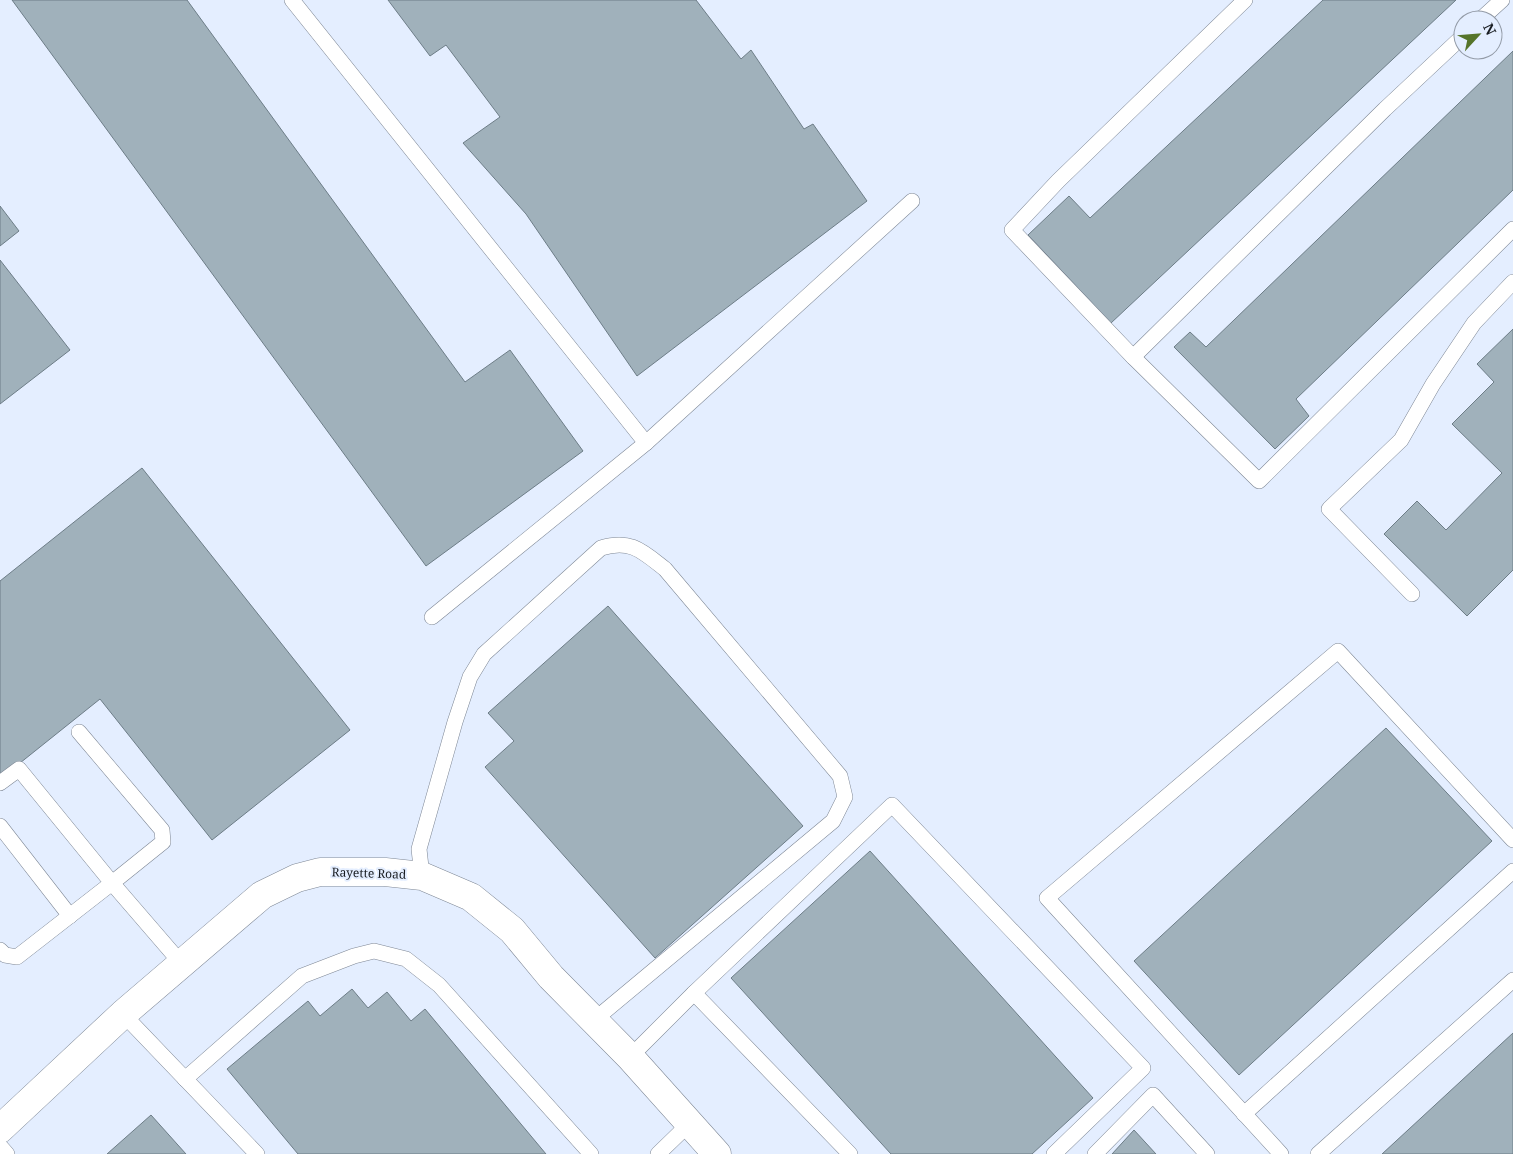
<svg xmlns="http://www.w3.org/2000/svg" width="1513" height="1154" font-family="'Noto Serif',serif">
<rect width="100%" height="100%" fill="#e4eeff"/>
<g fill="#a0b1bb" stroke="#6d7d87">
<polygon points="12,0 187,0 465,382 510,350 583,451 426,566"/>
<polygon points="388,0 696,0 741,59 751,50 804,129 813,124 867,201 637,376 526,214 463,143 500,117 446,45 430,56"/>
<polygon points="1323,0 1456,0 1111,323 1028,235 1069,196 1090,218"/>
<polygon points="1513,51 1513,190 1296,399 1309,416 1275,449 1174,347 1190,332 1206,347"/>
<polygon points="0,206 19,231 0,246"/>
<polygon points="0,260 70,350 0,404"/>
<polygon points="1513,329 1513,570 1467,616 1384,534 1417,501 1446,530 1502,473 1452,424 1494,382 1477,364"/>
<polygon points="142,468 350,730 212,840 100,699 0,779 0,581"/>
<polygon points="608,606 803,826 655,958 485,767 514,741 488,713"/>
<polygon points="1386,728 1492,841 1239,1075 1134,961"/>
<polygon points="870,851 1093,1098 1032,1154 891,1154 731,978"/>
<polygon points="352,989 368,1008 387,992 411,1021 425,1009 546,1154 298,1154 227,1069 308,1001 320,1016"/>
<polygon points="1513,1033 1513,1154 1382,1154"/>
<polygon points="151,1115 186,1154 107,1154"/>
<polygon points="1134,1130 1156,1154 1112,1154"/>
</g>
<g fill="none" stroke-linecap="round" stroke-linejoin="round">
<g stroke="#7e8795" stroke-width="16">
<g id="service">
<polyline points="292,0 646,443 912,201"/>
<polyline points="1245,0 1058,181 1012,230 1133,357 1259,481 1513,229"/>
<polyline points="1480,20 1502,0"/>
<polyline points="1133,357 1385,109 1463,36"/>
<polyline points="1412,594 1329,509 1401,440 1433,384 1474,323 1513,282"/>
<polyline points="432,617 646,443"/>
<polyline points="79,732 162,830 163,842 112,883 181,963"/>
<polyline points="0,783 19,769 112,883 17,957 5,955 0,950"/>
<polyline points="0,826 70,916"/>
<path d="M 422,876 L 419,849 L 455,722 L 470,677 L 484,654 L 601,548 C 631,539 642,551 665,569 L 840,776 L 845,797 L 833,821 L 593,1021"/>
<polyline points="694,993 892,805 1143,1068 1054,1154"/>
<polyline points="123,1014 257,1154"/>
<polyline points="630,1057 694,993 850,1154"/>
<polyline points="185,1079 302,976 354,956 374,951 406,959 439,985 591,1154"/>
<polyline points="1244,1114 1513,871"/>
<polyline points="0,1146 7,1154"/>
<polyline points="658,1154 690,1123"/>
<polyline points="1095,1154 1153,1095 1207,1154"/>
<polyline points="1281,1154 1047,898 1338,651 1513,840"/>
<polyline points="1318,1154 1513,980"/>
</g>
</g>
<g stroke="#7e8795" stroke-width="29">
<polyline id="minor" points="0,1129 123,1014 262,895 297,878 320,872 385,872 422,876 471,897 512,930 551,977 630,1057 717,1154"/>
</g>
<use href="#service" stroke="#fff" stroke-width="15"/>
<use href="#minor" stroke="#fff" stroke-width="28"/>
</g>
<g text-anchor="middle" dominant-baseline="central" stroke-width="4" stroke-linejoin="round" paint-order="stroke">
<g font-size="12" fill="#181c21" stroke="#e4eeff">
<text transform="translate(369 873) rotate(2)">Rayette Road</text>
</g>
</g>
<g transform="translate(1478 35) rotate(64)"><circle r="24" fill="#e4eeff" stroke="#929aa6"/>
<path d="M0-4L9 19L0 12L-9 19Z" fill="#55742a"/>
<text y="-8" font-size="14" font-weight="bold" text-anchor="middle" fill="#181c21">N</text>
</g>
</svg>
